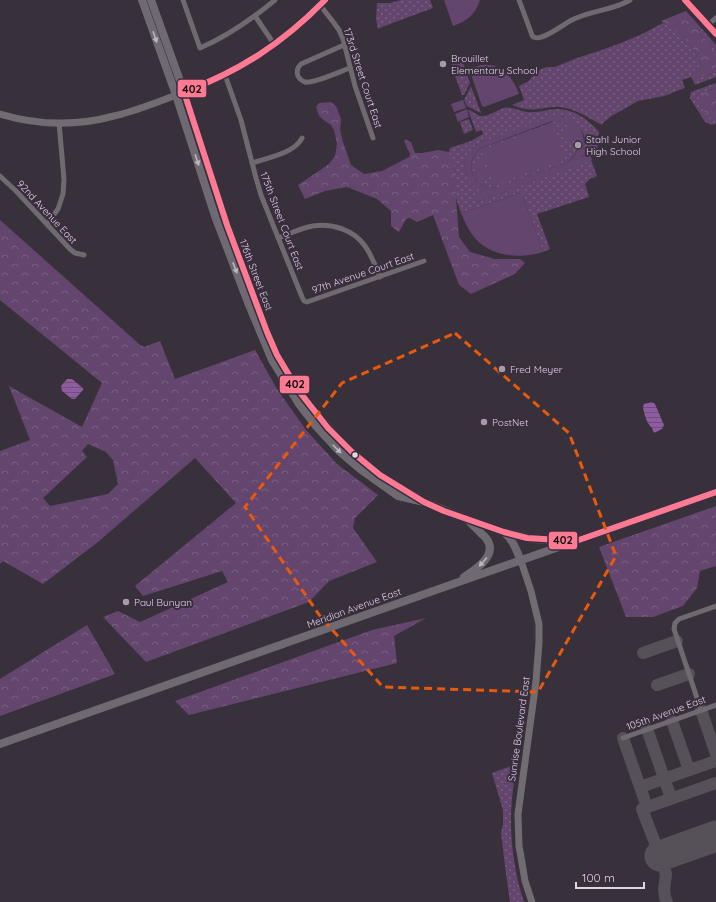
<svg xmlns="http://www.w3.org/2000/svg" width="716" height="902" font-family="Quicksand,sans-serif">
<defs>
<pattern id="grass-dots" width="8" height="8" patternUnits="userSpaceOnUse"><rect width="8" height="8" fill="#63456d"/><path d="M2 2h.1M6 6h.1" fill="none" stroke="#795f82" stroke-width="1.8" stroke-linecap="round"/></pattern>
<pattern id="forest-crowns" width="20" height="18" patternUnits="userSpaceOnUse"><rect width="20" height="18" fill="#63456d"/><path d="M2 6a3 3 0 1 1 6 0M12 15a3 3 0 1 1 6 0" fill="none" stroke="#795f82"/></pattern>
<pattern id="water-rules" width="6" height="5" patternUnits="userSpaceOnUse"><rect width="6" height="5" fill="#8f5ba1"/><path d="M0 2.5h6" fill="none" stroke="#6d4f77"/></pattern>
</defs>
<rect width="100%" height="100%" fill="#38313b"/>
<g fill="url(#grass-dots)">
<polygon points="401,0 430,0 433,8 382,27 378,29 376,19 377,3 390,3"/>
<path d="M 663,23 C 668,25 673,28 677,31 C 689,40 696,54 702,66 L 694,71 L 691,77 L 682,80 L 685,88 L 664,96 L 638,101 L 610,117 L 603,123 L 602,125 L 600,124 C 587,117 576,109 560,107 C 549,106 538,111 526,109 C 521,109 516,106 512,105 L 524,100 L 519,86 L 529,81 L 531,78 L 541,69 L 547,67 L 555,67 L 577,58 L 599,51 L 621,43 L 642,34 Z"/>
<polygon points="702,29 716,45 716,50 707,40 699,35 699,31"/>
<polygon points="462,60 470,83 464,95 462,95 451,65 454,63"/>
<polygon points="716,72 716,77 695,85 692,79 707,75"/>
<polygon points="716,83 716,88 707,91 714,120 716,119 716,123 712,125 705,122 690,98 691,92"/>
<polygon points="471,86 481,113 467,106 464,100"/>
<path d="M 503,108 C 512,106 519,111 527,112 C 537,113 546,110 556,109 C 574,109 588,119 599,132 L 597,140 L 598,153 L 591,156 L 590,154 L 580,157 C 584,150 587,139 582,131 C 579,127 567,120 563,116 L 481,142 C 459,154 460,183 484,192 L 476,202 L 591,160 L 597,176 L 590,179 L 585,184 L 589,197 L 537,214 L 550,249 L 543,252 L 522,194 L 520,193 L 461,213 L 456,198 L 456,173 L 449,152 L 450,148 L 471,141 L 483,134 L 482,130 L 476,132 L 468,110 C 473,111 475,114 480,116 C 487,117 497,111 503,108 Z"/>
<polygon points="469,119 473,130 464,134 460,122"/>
<path d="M 555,121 C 581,121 587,150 566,163 L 499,187 C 474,191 461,165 481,148 Z"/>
<path d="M 517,764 C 515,776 513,787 512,798 C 509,833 513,869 524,902 L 510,902 L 506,874 L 501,833 L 503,824 L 503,810 L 492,773 Z"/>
</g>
<g fill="url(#forest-crowns)" fill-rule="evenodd">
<path d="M 686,11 L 702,29 L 699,31 L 699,35 L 707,40 L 716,50 L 716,72 L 707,75 L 692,79 L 691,77 L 694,71 L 702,66 C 696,54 689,40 677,31 C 672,28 666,25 661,21 Z"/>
<path d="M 716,88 L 716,119 L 714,120 C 707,118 696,102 701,96 C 704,91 711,90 716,88 Z"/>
<polygon points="331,102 336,106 341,119 340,129 343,142 351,165 364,174 382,171 409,157 410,154 404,141 405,139 411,142 415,153 422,153 438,150 449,152 453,161 456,173 456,198 459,237 470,252 495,259 520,259 525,263 515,274 471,294 459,285 433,215 417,222 410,218 406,219 399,232 391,226 391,211 377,199 347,187 325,191 305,199 298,185 310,177 329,164 335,156 337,144 334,130 331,125 325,121 319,116 316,107 319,103"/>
<path d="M 0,220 L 139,344 L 144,347 L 160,341 L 175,379 L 255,350 L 277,389 L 306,430 L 337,464 L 378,495 L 355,518 L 353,528 L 377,562 L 329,581 L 309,602 L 146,662 L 103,617 L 118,611 L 140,622 L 228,582 L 222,571 L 143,596 L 135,586 L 236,503 L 195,458 L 98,542 L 43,584 L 3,561 L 0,564 L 0,451 L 30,440 L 9,386 L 82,427 L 102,383 L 0,300 ZM 88,444 L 106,452 L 113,460 L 118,484 L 108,494 L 50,506 L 43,498 L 87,457 L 82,451 Z"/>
<polygon points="716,506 716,566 700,571 697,588 683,606 653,617 626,617 599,547"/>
<polygon points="426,618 394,636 397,663 189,715 175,701 372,630"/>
<polygon points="87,625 115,674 0,716 0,679"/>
</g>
<g fill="#63456d" fill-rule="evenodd">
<path d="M 444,0 L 480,0 C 475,15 467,21 453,26 Z"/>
<path d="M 481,65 C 502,63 512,76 519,94 L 484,107 L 482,106 L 469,69 Z"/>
<polygon points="463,100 466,108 454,112 451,104"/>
<polygon points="467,109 469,117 458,122 455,114"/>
<path d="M 554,116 C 578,115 590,135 581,157 L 590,154 L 592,160 L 476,202 L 474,196 L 483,192 C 460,182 458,154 481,142 ZM 558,121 C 581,124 586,152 566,163 L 497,187 C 473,190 462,163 481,148 L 550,122 Z"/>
<polygon points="552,124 565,159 494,185 481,150"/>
<polygon points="567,126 568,126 577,137 570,141 564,142 564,128"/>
<polygon points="483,160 489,177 483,179 478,176 477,174 474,175 473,171 475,170 475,169 477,163"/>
<path d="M 520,193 L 522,194 L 543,252 C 518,260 486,256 471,233 C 467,227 464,220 461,213 Z"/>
</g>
<g fill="url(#water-rules)">
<polygon points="67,379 72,379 83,388 83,390 75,399 72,399 62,391 61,386"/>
<path d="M 652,402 L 655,404 L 664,425 L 662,429 L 654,433 L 653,431 L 652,428 C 647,424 644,414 643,407 L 644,404 Z"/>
</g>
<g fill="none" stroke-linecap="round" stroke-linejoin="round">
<g stroke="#565058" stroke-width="12">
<polyline points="643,653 677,641"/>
<polyline points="657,685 689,674"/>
<polyline points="701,710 716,754"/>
<polyline points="672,721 689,770"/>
<polyline points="647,729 671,798"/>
<polyline points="623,738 647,807"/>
<polyline points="640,787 716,761"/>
<polyline points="667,902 665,897 664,890 666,874 660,856 642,809 716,783"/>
</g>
<polyline stroke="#565058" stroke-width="31" points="660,856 716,836"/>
<g stroke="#6e6a6f" stroke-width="5">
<path d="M 183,0 L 200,48 C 228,36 252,19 275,0"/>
<path d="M 519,0 L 532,35 C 532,36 533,37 534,37 C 541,42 564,24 570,21 C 589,10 612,11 630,0"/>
<polyline points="320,5 334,23 339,30 343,39 355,86 373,138"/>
<polyline points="255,16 274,44"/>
<polyline points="708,25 716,18"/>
<path d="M 344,45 L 301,64 C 298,67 296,71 298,76 C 299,78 302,81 305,82 C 313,84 341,71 350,68"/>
<polyline points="225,75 241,120 256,178 261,195 302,297 304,301 307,302 424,261"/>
<path d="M 252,163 C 267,158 295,153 302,138"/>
<polyline points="0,176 16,191 70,249 75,253 84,255"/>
<polyline points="47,224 58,209 63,194 64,179 59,123"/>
<path d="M 278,238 C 289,234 301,228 313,226 C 332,223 354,230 365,246 C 372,256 376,267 380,277"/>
<polyline points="701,710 674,629 675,623 679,619 716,606"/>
<polyline points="623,738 716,705"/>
</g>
<g stroke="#706c72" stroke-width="7">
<polyline points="685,0 716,34"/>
<path d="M 0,114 C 37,125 77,126 114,116 C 132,112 149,105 166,99 C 182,93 199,87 214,80 C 255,61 294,33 325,0"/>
<polyline points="521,561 531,591 539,624 539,642 536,681 518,814 519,846 521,857 525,881 532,902"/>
</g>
<g stroke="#6f6a72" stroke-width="8">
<path d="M 142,0 L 176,95 L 215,216 L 249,305 L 272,360 L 299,404 L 316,426 L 339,451 L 360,469 L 398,496 L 424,502 L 459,516 L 504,532 C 513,540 516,549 521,561"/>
<polyline points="151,0 184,92 227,225 267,332 277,355 298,390 313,410 341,442 352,452 380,475 397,487 417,497"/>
<polyline points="505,532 533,539 571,541"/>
<path d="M 464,577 C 476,569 499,555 486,538 C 480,532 473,526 468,520"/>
<polyline points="0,744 453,584 716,492"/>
</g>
<g stroke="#3a2d3f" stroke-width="9">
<g id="bus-1">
<path d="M 325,0 C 283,43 240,71 184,92 L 227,225 L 267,332 L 277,355 L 298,390 L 328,428 L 352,452 L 380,475 L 424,502 L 444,511 L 504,532 L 527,538 L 576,541 L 716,492"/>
<polyline points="685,0 716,34"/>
</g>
</g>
<use href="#bus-1" stroke="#fe7a93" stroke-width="6"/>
</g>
<defs><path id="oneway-solid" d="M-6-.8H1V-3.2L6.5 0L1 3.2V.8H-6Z"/></defs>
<g fill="#bdb6c0">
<use href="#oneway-solid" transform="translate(155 37) rotate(71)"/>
<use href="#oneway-solid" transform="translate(197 160) rotate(72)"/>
<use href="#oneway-solid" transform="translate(235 268) rotate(69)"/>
<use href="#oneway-solid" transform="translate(337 449) rotate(45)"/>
<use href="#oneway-solid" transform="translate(483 562) rotate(132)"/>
</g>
<path fill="none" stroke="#e8590c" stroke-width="3" stroke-dasharray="8 5" stroke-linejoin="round" d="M 455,333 L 569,433 L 616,556 L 538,692 L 383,687 L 320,616 L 245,507 L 342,383 Z"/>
<g fill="#a59ca8" stroke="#3a2d3f" stroke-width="1.5">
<circle cx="443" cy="64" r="4"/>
<circle cx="578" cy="145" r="4"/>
<circle cx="502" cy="369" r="4"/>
<circle cx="484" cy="422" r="4"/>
<circle cx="126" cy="602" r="4"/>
</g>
<circle fill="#dfd6e2" stroke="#3a2d3f" stroke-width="1.5" cx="355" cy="455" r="3.5"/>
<g text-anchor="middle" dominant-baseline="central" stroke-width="4" stroke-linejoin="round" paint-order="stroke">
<g font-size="10" fill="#dfd6e2" stroke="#3a2d3f" text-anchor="start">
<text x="451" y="58">Brouillet<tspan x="451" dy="12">Elementary School</tspan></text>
<text x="586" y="139">Stahl Junior<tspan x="586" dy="12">High School</tspan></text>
<text x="510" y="369">Fred Meyer</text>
<text x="492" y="422">PostNet</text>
<text x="134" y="602">Paul Bunyan</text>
</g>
<g font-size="10" fill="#dfd6e2" stroke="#3a2d3f">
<text transform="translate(363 78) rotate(72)">173rd Street Court East</text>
<text transform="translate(47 212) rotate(47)">92nd Avenue East</text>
<text transform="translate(282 221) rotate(69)">175th Street Court East</text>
<text transform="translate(363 273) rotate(-19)">97th Avenue Court East</text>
<text transform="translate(256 275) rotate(69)">176th Street East</text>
<text transform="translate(354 608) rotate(-20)">Meridian Avenue East</text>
<text transform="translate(666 713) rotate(-20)">105th Avenue East</text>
<text transform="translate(519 729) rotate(-82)">Sunrise Boulevard East</text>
</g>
</g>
<g stroke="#3a2d3f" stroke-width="1.5">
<rect x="177" y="79" width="30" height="19" rx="4" fill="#fe7a93"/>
<rect x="279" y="375" width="31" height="19" rx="4" fill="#fe7a93"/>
<rect x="548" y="531" width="30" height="19" rx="4" fill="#fe7a93"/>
</g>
<g font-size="11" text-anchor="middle" font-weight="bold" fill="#111">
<text x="192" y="93">402</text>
<text x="295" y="388">402</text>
<text x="563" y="544">402</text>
</g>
<path d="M576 882v6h68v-6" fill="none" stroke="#dfd6e2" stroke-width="2"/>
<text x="582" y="882" font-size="12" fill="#dfd6e2" stroke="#3a2d3f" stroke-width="3" paint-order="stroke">100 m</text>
</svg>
